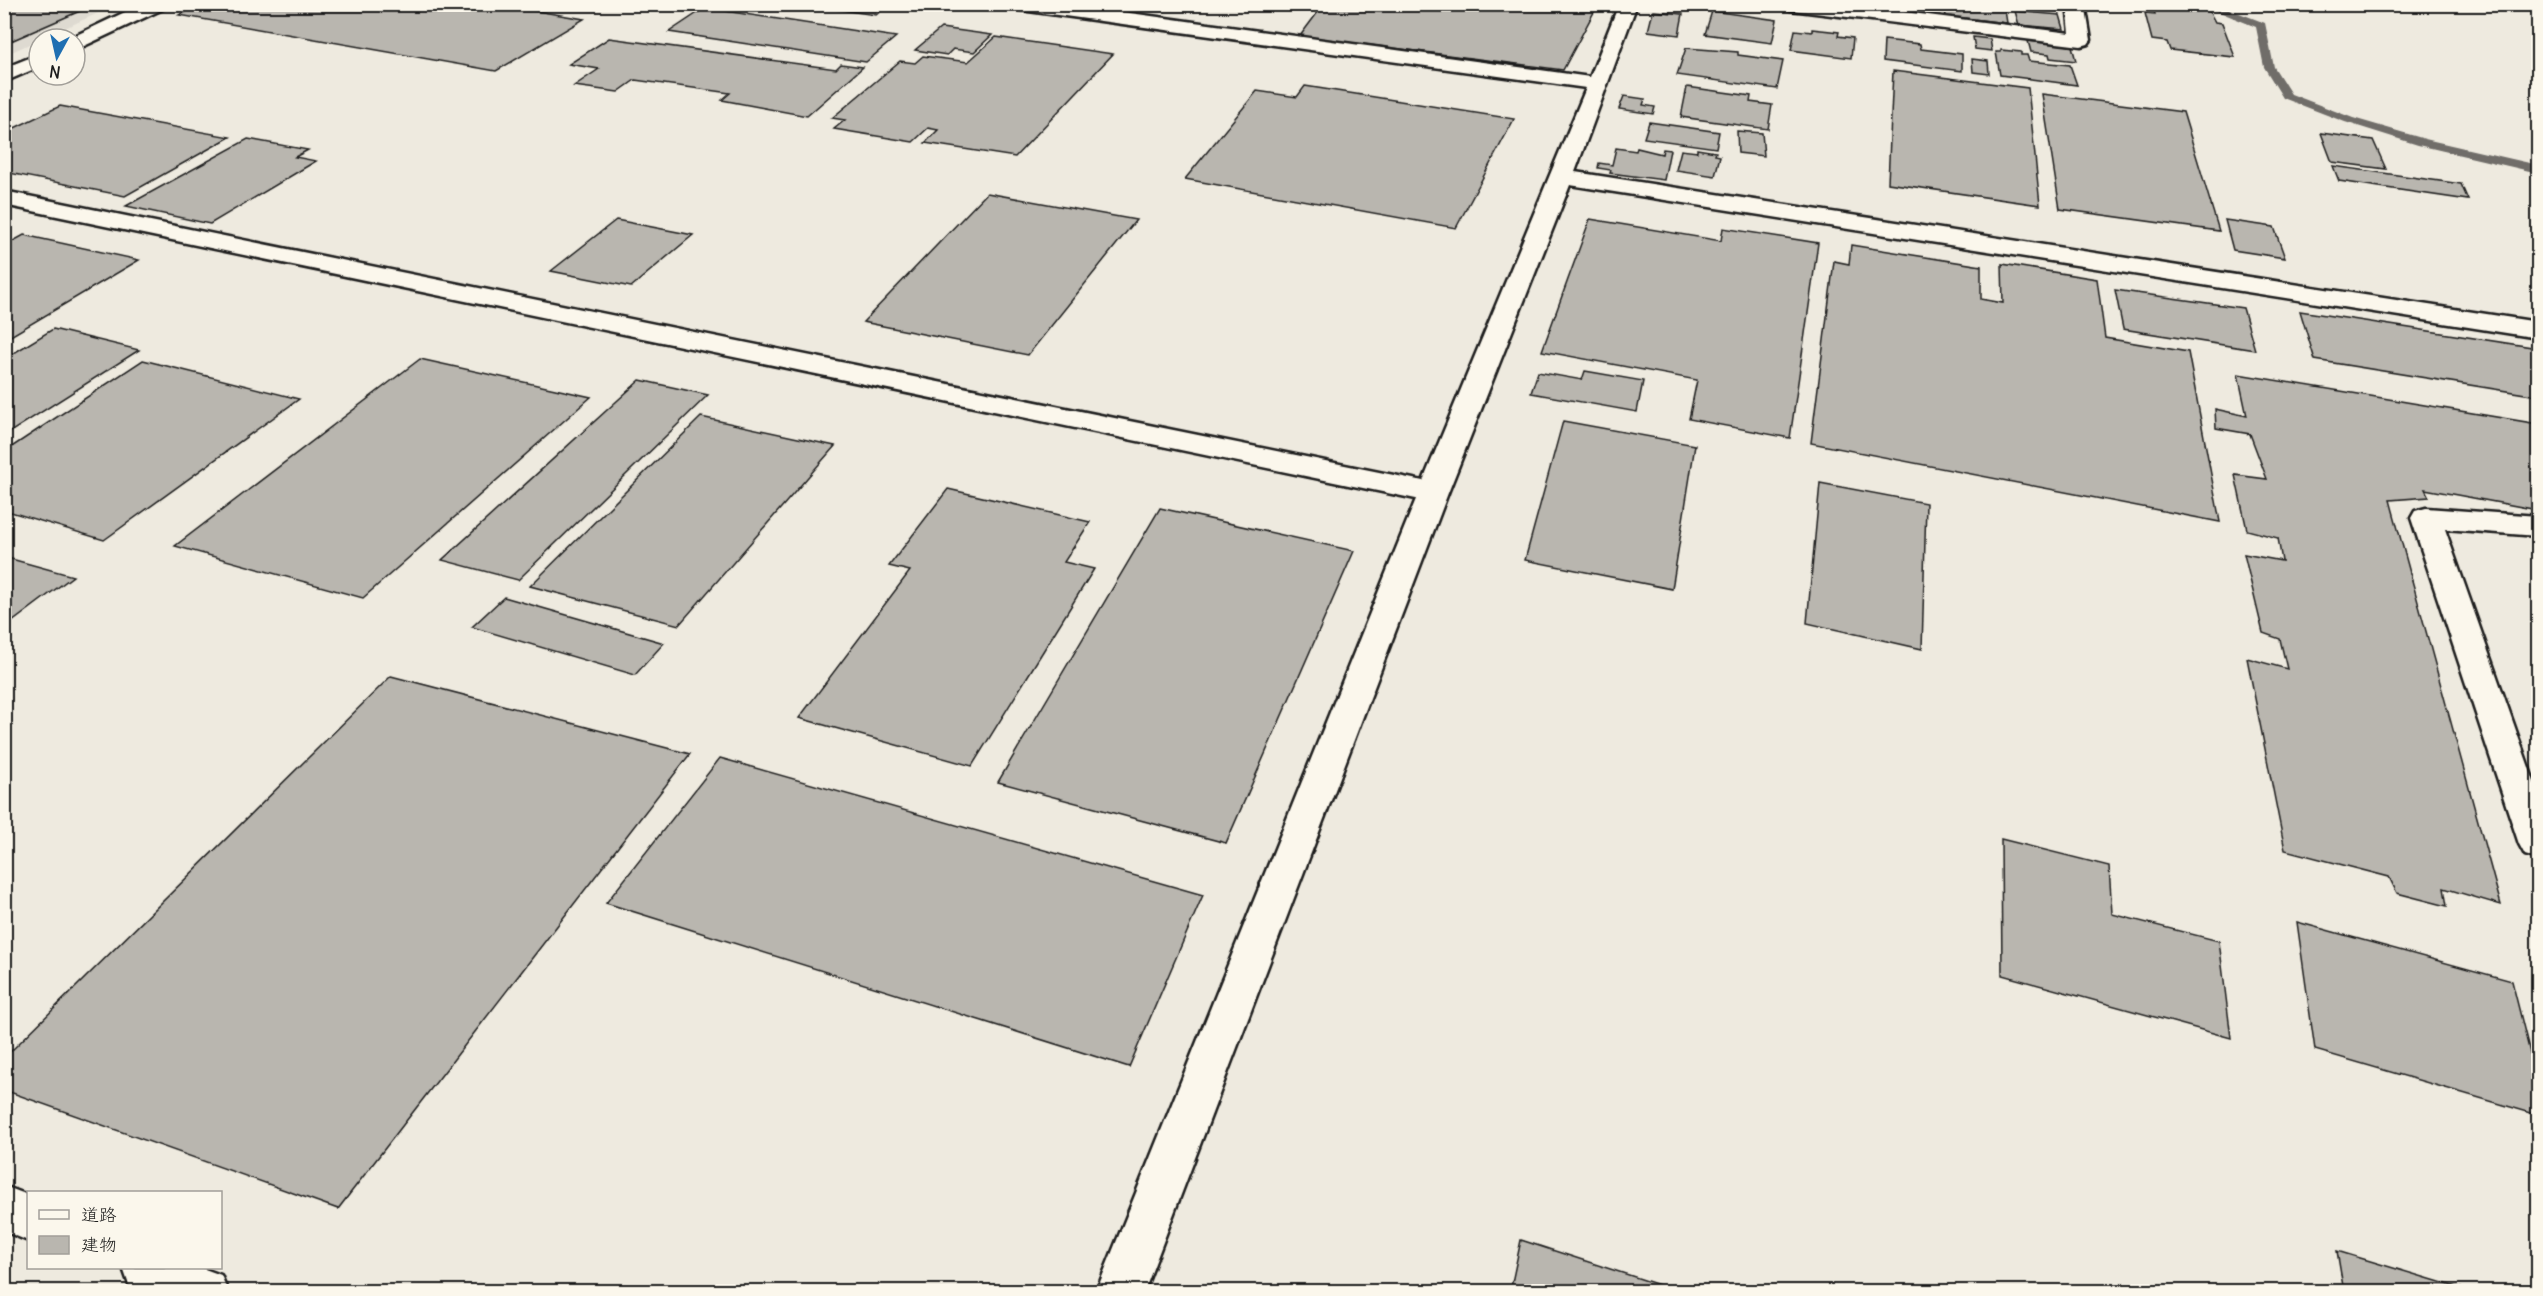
<svg xmlns="http://www.w3.org/2000/svg" width="2543" height="1296" font-family="Delius,'Klee One',sans-serif">
<rect width="100%" height="100%" fill="#eeeadf"/>
<filter id="ink" filterUnits="userSpaceOnUse"><feTurbulence type="fractalNoise" baseFrequency=".0167" numOctaves="2"/><feDisplacementMap in="SourceGraphic" scale="12" xChannelSelector="R" yChannelSelector="G"/><feConvolveMatrix kernelMatrix="1 2 1 2 8 2 1 2 1" color-interpolation-filters="sRGB"/></filter>
<g filter="url(#ink)">
<polygon fill="#dedad1" points="5,4 116,5 5,55"/>
<g fill="none" stroke-linecap="round" stroke-linejoin="round">
<polygon fill="#6f6d69" fill-rule="evenodd" points="2200,4 2216,4 2265,23 2274,67 2291,94 2353,118 2425,139 2538,165 2538,173 2418,145 2345,122 2283,98 2264,67 2256,27"/>
</g>
<g fill="#b9b6af" stroke="#1c1c1c" stroke-width="1.5">
<polygon points="4,4 23,7 29,4 96,4 4,44"/>
<polygon points="202,4 495,4 584,19 496,71 179,15"/>
<polygon points="799,4 889,4 876,15"/>
<polygon points="1145,4 1200,4 1198,7 1176,5 1173,8"/>
<polygon points="1324,4 1580,4 1579,8 1595,10 1563,70 1300,36"/>
<polygon points="1894,4 1913,4 1914,14 1894,11"/>
<polygon points="1936,4 2004,4 2007,23 1946,16 1945,11 1937,10"/>
<polygon points="2152,4 2187,4 2209,11 2215,22 2222,23 2235,57 2170,50 2167,42 2152,40 2145,13 2155,14"/>
<polygon points="705,8 896,37 866,62 669,32"/>
<polygon points="1653,11 1683,14 1679,35 1648,31"/>
<polygon points="1712,11 1777,20 1772,43 1705,34"/>
<polygon points="2015,11 2060,15 2064,29 2019,25"/>
<polygon points="941,28 992,35 974,52 953,49 947,55 915,50"/>
<polygon points="1812,29 1839,32 1838,36 1853,38 1851,58 1791,50 1795,30 1812,32"/>
<polygon points="996,37 1113,54 1015,157 925,143 938,130 928,128 913,142 834,129 845,120 832,118 900,61 915,63 923,56 968,62"/>
<polygon points="1973,37 1990,39 1992,51 1975,49"/>
<polygon points="609,38 836,69 841,64 863,67 807,116 722,100 730,93 635,80 618,92 574,86 599,69 569,64"/>
<polygon points="1884,40 1920,44 1921,49 1962,54 1962,71 1883,61"/>
<polygon points="2028,41 2072,46 2076,61 2050,58 2049,54 2031,52"/>
<polygon points="1686,48 1738,52 1738,55 1783,61 1777,89 1677,75"/>
<polygon points="2001,50 2021,52 2021,55 2027,55 2029,61 2070,65 2077,85 2000,75 1996,52 2001,52"/>
<polygon points="1972,59 1988,61 1989,74 1973,72"/>
<polygon points="1893,71 2028,88 2040,205 1888,183"/>
<polygon points="1305,86 1514,119 1456,228 1185,179 1257,91 1297,97"/>
<polygon points="1687,87 1751,96 1750,102 1772,105 1768,129 1681,117"/>
<polygon points="2042,94 2183,112 2219,231 2060,209"/>
<polygon points="1624,96 1645,99 1643,105 1655,107 1653,114 1619,109"/>
<polygon points="60,106 230,137 125,196 4,172 4,133"/>
<polygon points="1649,122 1719,132 1716,148 1644,138"/>
<polygon points="1737,131 1762,133 1764,156 1738,153"/>
<polygon points="2321,133 2373,140 2386,169 2332,162"/>
<polygon points="248,139 308,150 295,157 316,161 210,224 126,206"/>
<polygon points="1616,148 1636,151 1637,148 1662,154 1663,149 1670,150 1664,180 1610,173 1611,170 1598,168 1599,163 1612,165"/>
<polygon points="1697,149 1716,152 1715,155 1720,156 1715,176 1676,170 1681,150 1697,152"/>
<polygon points="2333,166 2461,184 2468,200 2339,181"/>
<polygon points="987,193 1136,220 1028,355 863,322"/>
<polygon points="1590,219 1721,241 1723,228 1818,243 1790,438 1689,419 1697,380 1542,351"/>
<polygon points="616,220 693,235 631,287 551,271"/>
<polygon points="2225,220 2274,227 2285,258 2233,250"/>
<polygon points="24,235 139,260 4,340 4,246"/>
<polygon points="1851,245 1981,266 1981,299 2003,303 2002,264 2097,279 2105,338 2188,352 2220,522 1811,443 1834,261 1849,264"/>
<polygon points="2115,290 2243,308 2255,350 2123,329"/>
<polygon points="2300,311 2538,348 2538,396 2315,360"/>
<polygon points="53,329 139,350 4,436 4,359"/>
<polygon points="420,359 591,397 363,598 175,546"/>
<polygon points="143,360 299,399 104,540 4,510 4,452"/>
<polygon points="1585,371 1643,381 1637,412 1531,393 1538,372 1582,380"/>
<polygon points="2238,374 2538,424 2538,510 2425,489 2429,497 2390,500 2501,905 2444,888 2447,906 2397,893 2389,877 2285,850 2247,658 2287,669 2280,639 2263,633 2244,554 2282,561 2278,538 2247,530 2235,475 2267,479 2250,434 2216,428 2215,409 2247,416"/>
<polygon points="640,380 708,395 518,580 442,560"/>
<polygon points="701,417 835,446 679,625 530,586"/>
<polygon points="1563,421 1695,445 1672,589 1525,560"/>
<polygon points="1820,483 1926,503 1922,649 1807,623"/>
<polygon points="948,489 1090,522 1064,562 1094,569 972,766 799,718 910,571 889,566"/>
<polygon points="1160,508 1354,551 1226,843 998,782"/>
<polygon points="4,557 73,576 4,628"/>
<polygon points="504,597 664,643 635,675 472,627"/>
<polygon points="391,676 690,754 338,1209 4,1090 4,1058"/>
<polygon points="720,758 1203,895 1129,1067 606,903"/>
<polygon points="2001,839 2109,866 2112,914 2219,941 2231,1038 2002,975"/>
<polygon points="2297,922 2512,981 2538,1085 2538,1115 2315,1050"/>
<polygon points="1521,1240 1681,1292 1510,1292"/>
<polygon points="2337,1251 2473,1292 2344,1292"/>
</g>
<g fill="none" stroke-linecap="round" stroke-linejoin="round">
<g stroke="#1c1c1c" stroke-width="5">
<g id="minor">
<polygon points="142,4 167,4 165,8 82,47 75,49 75,39 68,39"/>
<polygon points="1012,4 1065,4 1590,77 1619,4 1637,4 1575,172 2538,322 2538,338 1570,185 1448,493 1144,1292 1096,1292 1416,499 4,205 4,191 1423,481 1586,88 1021,10 1014,8"/>
<polygon points="1782,4 1840,4 2070,33 2067,4 2085,4 2091,40 2088,44 2081,46 1791,10 1784,8"/>
<polygon points="39,54 39,67 4,82 4,68"/>
<polygon points="2426,508 2538,516 2538,536 2445,529 2538,793 2538,859 2525,855 2519,844 2411,518 2415,511"/>
<polygon points="4,1186 28,1195 28,1241 4,1231"/>
<polygon points="123,1268 202,1268 221,1275 228,1292 146,1292 129,1285"/>
</g>
</g>
<use href="#minor" fill="#fbf7ec" fill-rule="evenodd"/>
</g>
</g>
<rect width="2543" height="1296" fill="none" stroke="#fbf7ec" stroke-width="24"/>
<rect x="12" y="12" width="2519" height="1272" fill="none" stroke="#1c1c1c" stroke-width="2" filter="url(#ink)"/>
<rect x="27" y="1191" width="195" height="78" fill="#fbf7ec" stroke="#a29f99" stroke-width="1.5"/>
<rect x="39" y="1210" width="30" height="9" fill="#fbf7ec" stroke="#a29f99" stroke-width="1.5"/>
<text x="81" y="1221" font-size="18" fill="#1c1c1c">道路</text>
<rect x="39" y="1236" width="30" height="18" fill="#b9b6af" stroke="#a29f99" stroke-width="1.5"/>
<text x="81" y="1251" font-size="18" fill="#1c1c1c">建物</text>
<g transform="translate(57 57) rotate(188)"><circle r="28" fill="#fbf7ec" stroke="#a29f99" stroke-width="1.5"/>
<path d="M0-4.5L10 22L0 15L-10 22Z" fill="#1f6fb2"/>
<text y="-9" font-size="16" font-weight="bold" text-anchor="middle" fill="#1c1c1c">N</text>
</g>
</svg>
